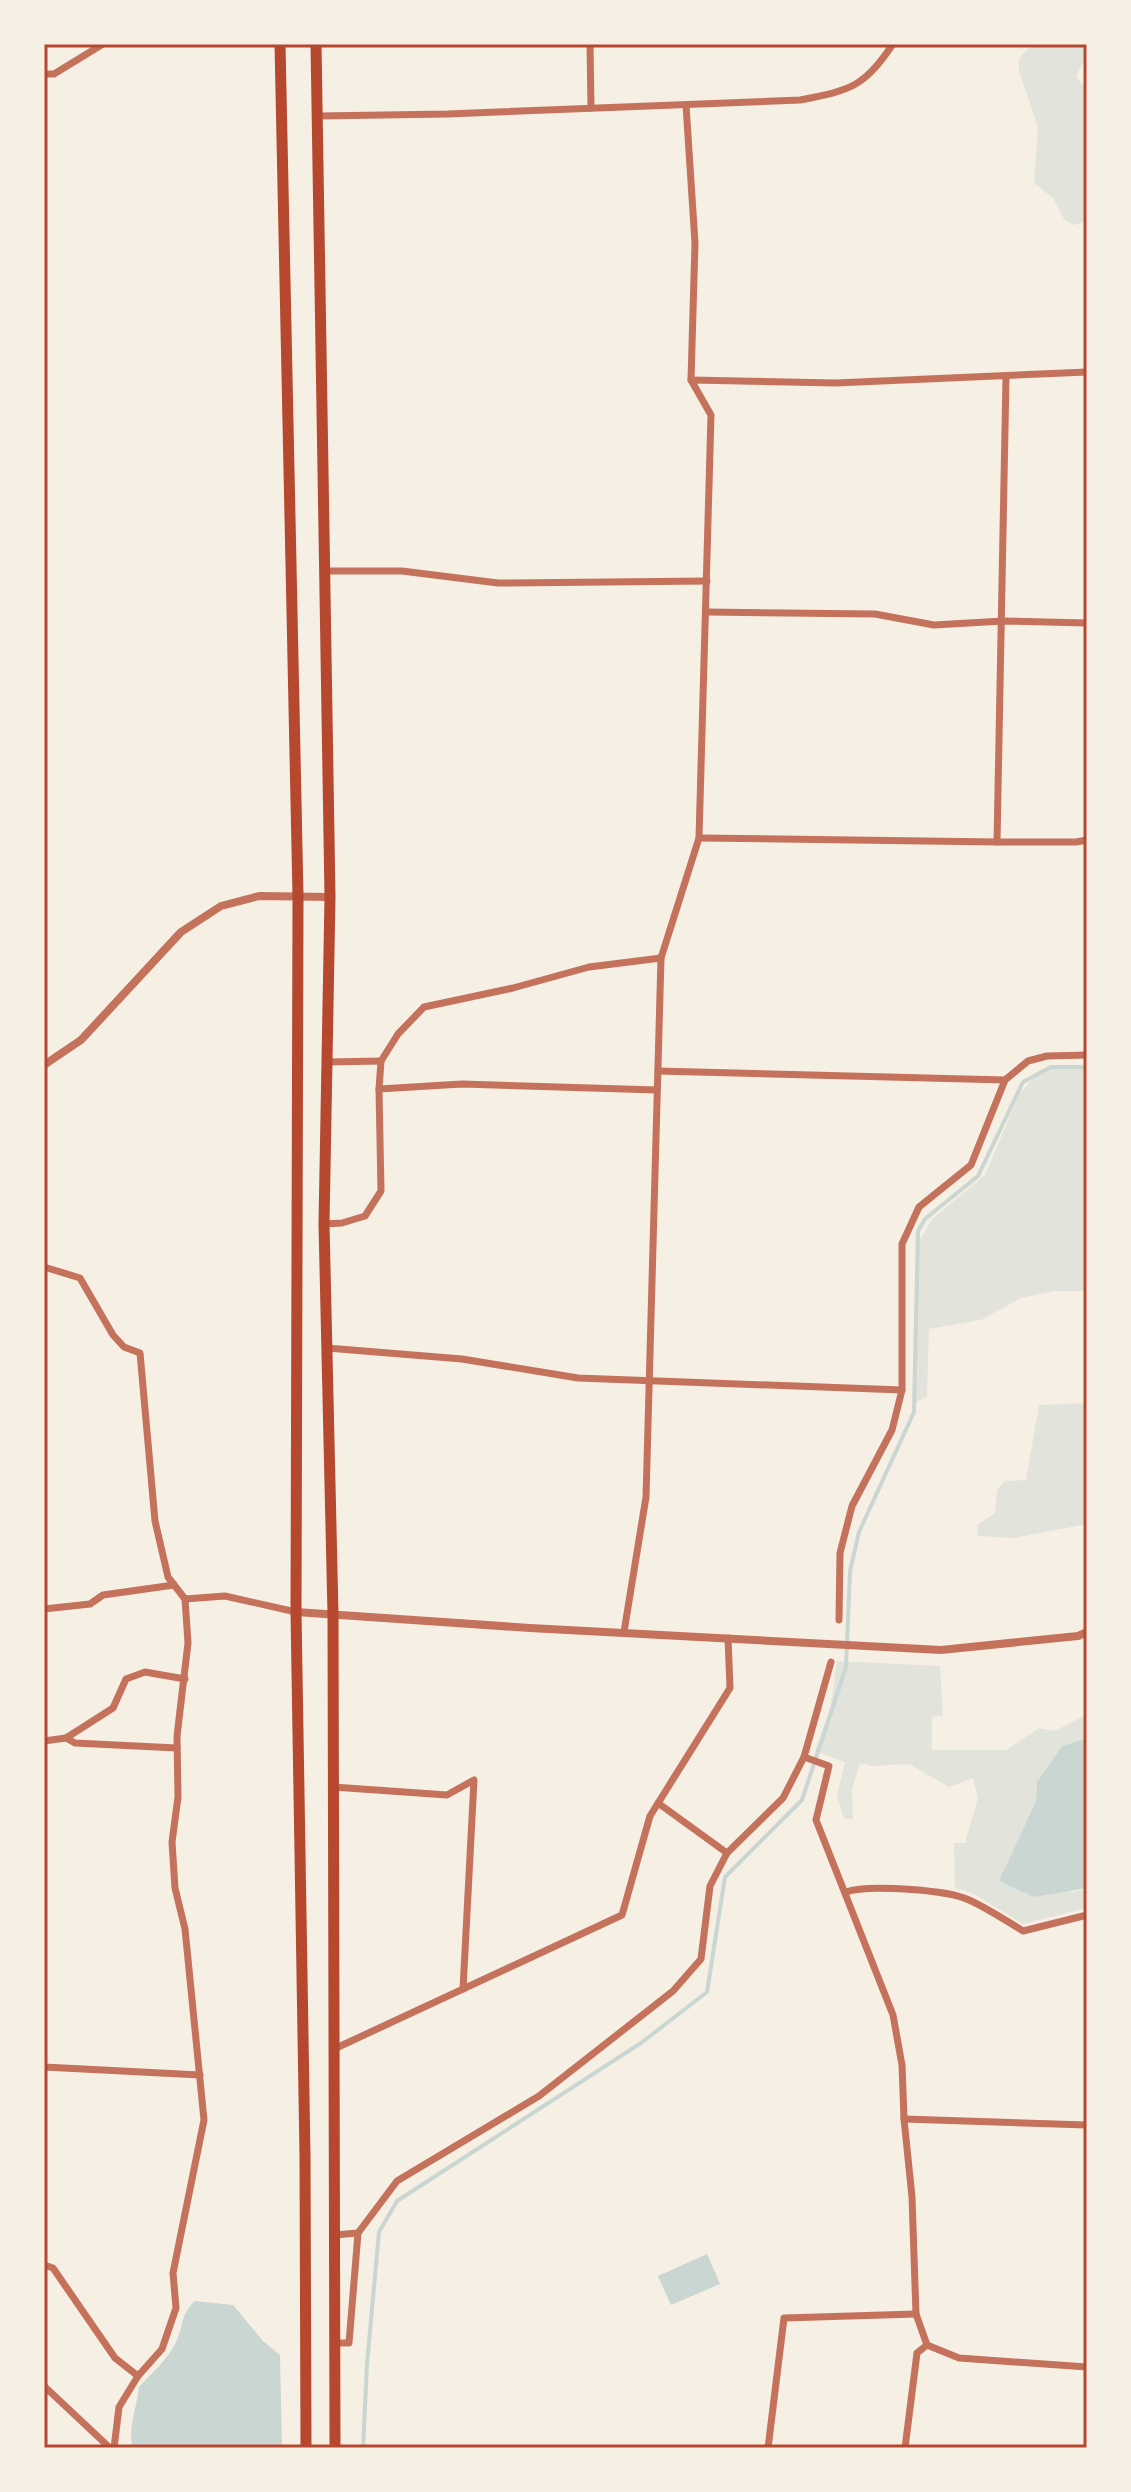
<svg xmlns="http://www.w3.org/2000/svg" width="1131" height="2492" font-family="'Roboto Serif',serif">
<rect width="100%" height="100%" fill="#f6efe4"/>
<g fill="#e2e4dc">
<polygon points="1032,44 1087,44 1087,54 1076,76 1087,91 1087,221 1073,225 1064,219 1053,198 1034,183 1038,127 1019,71 1019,59"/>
<polygon points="1041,1069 1087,1069 1087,1291 1055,1291 1021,1298 981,1320 929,1329 927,1396 913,1404 916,1246 933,1218 985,1175 1019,1095"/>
<polygon points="1087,1403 1087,1524 1013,1538 978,1536 977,1525 995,1513 997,1490 1005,1481 1026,1480 1039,1405"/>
<polygon points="837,1661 940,1666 943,1716 932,1717 932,1750 1006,1750 1039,1728 1055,1731 1087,1714 1087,1738 1062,1746 1037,1782 1036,1801 1000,1880 1074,1892 1087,1888 1087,1908 1023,1924 974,1894 955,1888 954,1843 965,1843 978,1798 973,1778 949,1787 909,1764 871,1766 860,1763 852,1790 853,1819 844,1819 837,1796 845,1762 815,1751 830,1711"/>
</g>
<g fill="#c9d6d2">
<polygon points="1087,1738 1087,1888 1034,1897 999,1881 1036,1801 1037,1782 1062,1746"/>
<polygon points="707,2254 720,2284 671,2305 658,2276"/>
<path d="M 195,2301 L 233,2305 L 263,2341 L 280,2355 L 282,2448 L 133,2448 C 127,2428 137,2408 139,2387 C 152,2373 168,2359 176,2342 C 184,2325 180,2315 195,2301 Z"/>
</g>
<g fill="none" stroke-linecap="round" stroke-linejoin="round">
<polyline stroke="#c9d6d2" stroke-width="4" points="363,2448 367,2364 379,2232 397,2201 641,2043 707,1992 725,1877 802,1800 846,1667 850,1571 859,1532 914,1412 918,1231 925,1219 978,1176 1023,1082 1051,1067 1087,1067"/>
<g stroke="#c5725c" stroke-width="7">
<polyline points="590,44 591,108"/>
<polyline points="44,74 54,74 103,44"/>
<path d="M 318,116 L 448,114 L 800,100 C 851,90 863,88 893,44"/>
<polyline points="1006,377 997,842 1076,842 1087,840"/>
<polyline points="691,380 836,383 1087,372"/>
<polyline points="325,571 402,571 498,583 707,581"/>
<polyline points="707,612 875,614 934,625 1003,621 1087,623"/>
<polyline points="699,838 997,842"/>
<polyline points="327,1062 381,1061"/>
<polyline points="658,1071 1005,1080"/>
<polyline points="379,1089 462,1084 657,1090"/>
<polyline points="324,1224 342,1223 365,1216 381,1191 379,1089 381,1061 398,1034 424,1007 513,988 589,967 661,958"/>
<polyline points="44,1267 80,1278 113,1335 124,1347 140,1353 155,1521 168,1577 185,1599 188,1643 177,1736 178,1797 172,1842 175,1888 185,1929 204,2120 173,2273 176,2308 162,2349 138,2376 119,2407 114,2448"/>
<polyline points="327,1348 462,1359 578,1378 902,1390"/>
<polyline points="185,1599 225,1596 296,1612"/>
<polyline points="44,1609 90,1604 103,1595 174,1585"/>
<polyline points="839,1620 840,1553 852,1506 892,1430 902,1390 902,1244 919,1207 971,1165 1005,1080 1028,1061 1047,1056 1087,1055"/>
<polyline points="624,1632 646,1497 661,958 699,838 711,415 691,380 695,243 686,105"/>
<polyline points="831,1662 804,1757 829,1766 816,1820 893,2015 902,2065 904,2119 912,2197 916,2314 927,2345 959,2358 1087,2367"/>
<polyline points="66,1738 75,1743 177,1748"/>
<polyline points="44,1741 66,1738 113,1708 126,1679 145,1672 185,1679"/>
<polyline points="333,1787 447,1795 474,1780 463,1989"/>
<polyline points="658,1803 727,1853"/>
<path d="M 846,1892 C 867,1884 949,1890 969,1900 C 987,1908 1005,1920 1023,1931 L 1087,1915"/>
<polyline points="334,2049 622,1915 650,1816 730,1688 728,1638"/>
<polyline points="44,2067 200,2075"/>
<polyline points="904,2119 1087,2125"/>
<polyline points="334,2235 358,2233 397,2181 539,2096 673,1991 701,1959 710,1886 727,1853 783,1798 804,1757"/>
<polyline points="44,2265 53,2268 115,2358 138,2376"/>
<polyline points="334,2343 349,2343 358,2233"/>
<polyline points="44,2386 110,2448"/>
<polyline points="768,2448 784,2318 916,2314"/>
<polyline points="905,2448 917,2353 927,2345"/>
</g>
<g stroke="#c5725c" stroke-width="8">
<polyline points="44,1065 81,1040 181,932 221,906 259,896 330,897"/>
<polyline points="296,1612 530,1628 941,1650 1078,1636 1087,1632"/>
</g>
<g stroke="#b5482f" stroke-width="11">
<polyline points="280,44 298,896 296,1612 305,2156 306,2448"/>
<polyline points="316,44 330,897 324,1224 333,1614 335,2448"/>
</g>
</g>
<rect width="1131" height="2492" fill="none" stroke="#f6efe4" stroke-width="92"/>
<rect x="46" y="46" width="1039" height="2400" fill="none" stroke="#b5482f" stroke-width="3"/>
</svg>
